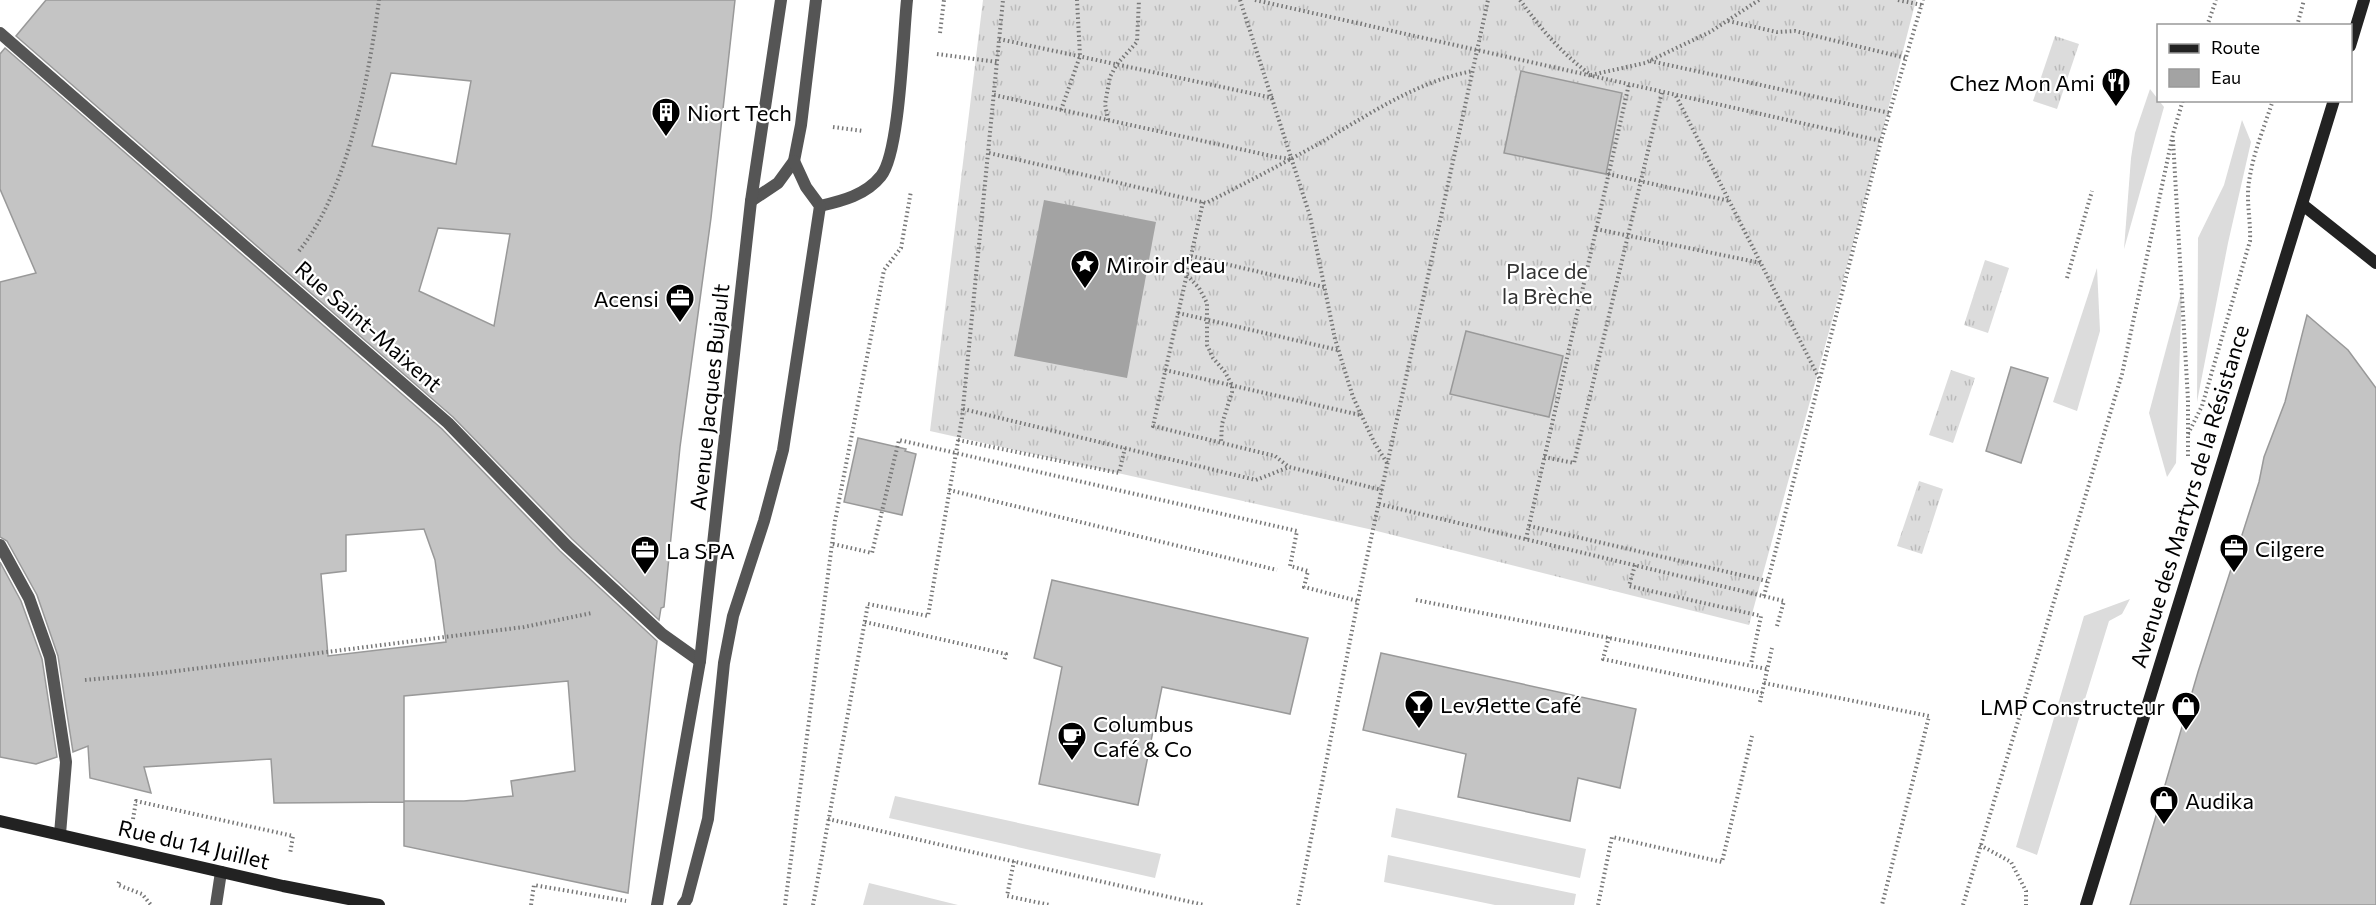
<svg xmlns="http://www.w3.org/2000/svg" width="2376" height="905" font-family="Commissioner,sans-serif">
<defs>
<pattern id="grass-tufts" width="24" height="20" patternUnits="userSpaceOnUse" patternTransform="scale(1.5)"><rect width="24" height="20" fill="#dcdcdc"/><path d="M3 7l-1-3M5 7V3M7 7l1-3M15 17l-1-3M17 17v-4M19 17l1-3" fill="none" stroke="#bbb"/></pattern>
</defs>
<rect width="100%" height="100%" fill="#fff"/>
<g fill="url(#grass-tufts)">
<polygon points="983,0 1916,0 1866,196 1749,625 1373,530 930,431"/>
<polygon points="2055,36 2079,44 2057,109 2033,101"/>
<polygon points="1985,260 2009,268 1988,333 1964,325"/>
<polygon points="1951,370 1975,378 1953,443 1929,435"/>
<polygon points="1919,481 1943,489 1922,554 1897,546"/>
</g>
<g fill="#dcdcdc">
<polygon points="2150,89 2164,107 2124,249 2131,158 2135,133"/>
<polygon points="2242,120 2251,142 2228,243 2197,402 2198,238 2224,185"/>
<polygon points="2097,268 2100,331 2077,411 2053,402"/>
<polygon points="2182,289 2176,463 2167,477 2149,413"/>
<polygon points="2130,599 2122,614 2109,621 2037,855 2016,847 2084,616"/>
<polygon points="895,796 1161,854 1155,878 889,818"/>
<polygon points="1396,808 1586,849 1580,878 1391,837"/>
<polygon points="1388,855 1576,894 1574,905 1495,905 1384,882"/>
<polygon points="869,883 958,905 863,905"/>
</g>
<polygon fill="#a3a3a3" points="1044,200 1156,222 1127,378 1014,356"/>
<g fill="#c4c4c4" stroke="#999" stroke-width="1.5" fill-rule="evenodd">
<path d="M 46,0 L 735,0 L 711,218 L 680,447 L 664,607 L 661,608 L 659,620 L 572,539 L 453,417 L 16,36 ZM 391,73 L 471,81 L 456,164 L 372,146 ZM 438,228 L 510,234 L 494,326 L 419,291 Z"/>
<path d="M 5,48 L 442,429 L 560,551 L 657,641 L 628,893 L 404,846 L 404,802 L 274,803 L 271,759 L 144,767 L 151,793 L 90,778 L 88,746 L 73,752 L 58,656 L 37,595 L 7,541 L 0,537 L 0,282 L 36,273 L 0,189 L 0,54 ZM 424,529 L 435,560 L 446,642 L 328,656 L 321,574 L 346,571 L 346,535 ZM 568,681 L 575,771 L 511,781 L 513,796 L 464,801 L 404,801 L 404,696 Z"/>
<polygon points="1521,71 1622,93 1606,174 1504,153"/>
<polygon points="2307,315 2348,350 2376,388 2376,905 2130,905 2198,672 2259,482 2264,457 2285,402"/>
<polygon points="1466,331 1563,356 1549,417 1450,394"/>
<polygon points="2011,367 2048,378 2021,463 1986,451"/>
<polygon points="858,438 906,449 905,451 916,454 902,515 844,502"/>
<polygon points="0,562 21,601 42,659 57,757 36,764 0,757"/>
<polygon points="1052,580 1308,638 1290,714 1162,687 1138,805 1039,784 1062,667 1034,658"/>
<polygon points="1381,653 1636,709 1620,788 1578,778 1570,821 1458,797 1466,754 1363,730"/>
</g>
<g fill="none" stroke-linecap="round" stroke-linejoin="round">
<g stroke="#777" stroke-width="4" stroke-dasharray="1.5 3" stroke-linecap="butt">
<polyline points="1240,0 1310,216 1335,339 1353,397 1374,442 1387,463"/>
<polyline points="1255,0 1881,141"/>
<path d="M 1520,0 C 1541,29 1562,54 1591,75 L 1645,63 L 1710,32 L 1759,0"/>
<polyline points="1898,0 1922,5"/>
<polyline points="1728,21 1777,32 1795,31 1906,58"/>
<polyline points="2207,26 2216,0"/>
<polyline points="2297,26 2304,0"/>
<polyline points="940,33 944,0"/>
<polyline points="999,39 1273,98"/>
<polyline points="937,54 997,62"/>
<polyline points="1650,61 1890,113"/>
<polyline points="994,95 1276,157 1291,159"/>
<polyline points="1676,96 1820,380"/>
<polyline points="1061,110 1080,56 1077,0"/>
<polyline points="1108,120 1105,104 1110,77 1117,64 1137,42 1139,0"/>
<polyline points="833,127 863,131"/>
<polyline points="2173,140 2188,400 2188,459"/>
<path d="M 989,153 L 1206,203 C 1244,184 1282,164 1320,143 C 1368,115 1417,81 1473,71"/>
<polyline points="1608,174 1730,201"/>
<polyline points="1203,202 1153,426 1275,456 1289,467"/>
<polyline points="1596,229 1761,263"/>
<path d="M 299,251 C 348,191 369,76 379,0"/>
<polyline points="1191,256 1324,287"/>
<polyline points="1187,275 1199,288 1207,303 1207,345 1213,358 1225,372 1232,385 1232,392 1222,424 1221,443"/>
<polyline points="2067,278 2092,191"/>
<polyline points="1178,313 1338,350"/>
<polyline points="1165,370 1360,415"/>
<polyline points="963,409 1256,480 1289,467 1382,490"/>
<path d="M 2188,434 L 2202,406 L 2250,241 C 2251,219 2245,198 2250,176 C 2254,151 2265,125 2273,100"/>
<polyline points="958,440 1119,473 1125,448"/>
<polyline points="1544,457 1574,463 1662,92"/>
<polyline points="949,490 1277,570"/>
<polyline points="1379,504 1784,601 1777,626"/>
<polyline points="1529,526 1767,581"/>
<polyline points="1526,539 1629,84"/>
<polyline points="833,544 872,553 899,440 1297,531 1290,566 1308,571 1304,587 1358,601"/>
<polyline points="1635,565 1629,586 1761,616 1751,664"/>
<polyline points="1764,596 1881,141 1923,0"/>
<polyline points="1416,600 1767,669"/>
<polyline points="865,622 1006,654 1004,662"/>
<polyline points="1609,637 1603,659 1762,693"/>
<polyline points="85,680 153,674 524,627 592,613"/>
<polyline points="1764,683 1929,716 1882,905"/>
<polyline points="1760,702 1772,648"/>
<polyline points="133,819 136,801 293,836 290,854"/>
<polyline points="828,819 1204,905"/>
<polyline points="1980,845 2011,862 2026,891 2026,905"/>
<polyline points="1014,861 1007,896 1050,905"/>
<polyline points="119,882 118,885 142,894 151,905"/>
<polyline points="531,905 534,885 626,901"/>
<polyline points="785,905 835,521 884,270 901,248 911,191"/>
<polyline points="813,905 868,604 928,616 962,418 1003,0"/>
<polyline points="1298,905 1361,585 1488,0"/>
<polyline points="1598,905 1612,837 1722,862 1752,736"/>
<polyline points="1963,905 2122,374 2173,134 2183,100"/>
</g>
<g stroke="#555" stroke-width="12">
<polyline points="751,201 778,183 794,161 801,125 816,0"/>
<path d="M 820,206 C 842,201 866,195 881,176 C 900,153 903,36 907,0"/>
<polyline points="683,905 687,899 708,819 724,663 733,616 764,521 783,450 820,206 806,187 794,161"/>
</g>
<g stroke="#555" stroke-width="12">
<polyline points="0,33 448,423 566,545 662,634 700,661"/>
<polyline points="0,545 29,598 50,657 66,762 60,834"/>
<polyline points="216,905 221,872"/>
<polyline points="657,905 700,661 751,201 781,0"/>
</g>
<g stroke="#222" stroke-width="12">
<polyline points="2350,46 2364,0"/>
<polyline points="2303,205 2376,263"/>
<polyline points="0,821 283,886 379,905"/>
<polyline points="2086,905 2334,100"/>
</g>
</g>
<defs>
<g id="restaurant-pin" transform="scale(1.5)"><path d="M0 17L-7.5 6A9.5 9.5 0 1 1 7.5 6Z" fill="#000" stroke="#fff"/><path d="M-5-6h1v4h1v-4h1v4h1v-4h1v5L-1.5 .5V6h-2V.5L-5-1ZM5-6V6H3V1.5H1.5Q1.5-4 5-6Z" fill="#fff"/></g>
<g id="building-pin" transform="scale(1.5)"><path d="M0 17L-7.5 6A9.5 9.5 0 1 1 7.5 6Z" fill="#000" stroke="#fff"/><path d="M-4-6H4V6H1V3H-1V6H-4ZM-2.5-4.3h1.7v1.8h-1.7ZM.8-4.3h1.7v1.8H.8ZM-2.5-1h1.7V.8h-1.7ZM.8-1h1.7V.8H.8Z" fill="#fff"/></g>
<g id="sight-pin" transform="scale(1.5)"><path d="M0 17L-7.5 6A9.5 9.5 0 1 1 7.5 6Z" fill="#000" stroke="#fff"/><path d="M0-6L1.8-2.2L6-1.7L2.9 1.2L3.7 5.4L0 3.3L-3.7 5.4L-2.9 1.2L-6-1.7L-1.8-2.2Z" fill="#fff"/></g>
<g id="office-pin" transform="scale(1.5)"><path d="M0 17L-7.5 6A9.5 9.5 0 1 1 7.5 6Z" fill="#000" stroke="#fff"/><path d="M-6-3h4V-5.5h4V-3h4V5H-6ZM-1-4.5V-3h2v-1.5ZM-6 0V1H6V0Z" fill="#fff"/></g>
<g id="bar-pin" transform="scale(1.5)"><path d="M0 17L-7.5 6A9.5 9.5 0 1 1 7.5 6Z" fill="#000" stroke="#fff"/><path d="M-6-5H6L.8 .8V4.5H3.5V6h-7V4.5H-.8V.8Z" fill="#fff"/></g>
<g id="shop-pin" transform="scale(1.5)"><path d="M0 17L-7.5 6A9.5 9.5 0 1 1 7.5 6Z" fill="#000" stroke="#fff"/><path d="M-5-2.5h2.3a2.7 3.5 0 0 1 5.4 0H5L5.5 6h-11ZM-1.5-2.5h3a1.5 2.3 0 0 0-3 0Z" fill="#fff"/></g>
<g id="cafe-pin" transform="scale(1.5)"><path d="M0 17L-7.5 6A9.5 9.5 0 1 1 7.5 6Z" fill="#000" stroke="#fff"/><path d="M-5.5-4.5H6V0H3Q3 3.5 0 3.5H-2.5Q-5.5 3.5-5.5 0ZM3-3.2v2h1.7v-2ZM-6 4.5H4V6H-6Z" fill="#fff"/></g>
</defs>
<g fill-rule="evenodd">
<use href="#restaurant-pin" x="2116" y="82"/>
<use href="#building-pin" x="666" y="112"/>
<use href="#sight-pin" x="1085" y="264"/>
<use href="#office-pin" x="680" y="298"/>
<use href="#office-pin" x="2234" y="548"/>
<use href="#office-pin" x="645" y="550"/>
<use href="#bar-pin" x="1419" y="704"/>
<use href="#shop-pin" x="2186" y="706"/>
<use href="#cafe-pin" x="1072" y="736"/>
<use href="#shop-pin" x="2164" y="800"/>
</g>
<g text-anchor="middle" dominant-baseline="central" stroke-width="4.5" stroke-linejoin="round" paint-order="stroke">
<g font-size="22" fill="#000" stroke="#fff" text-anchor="start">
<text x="2095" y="82" text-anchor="end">Chez Mon Ami</text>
<text x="687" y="112">Niort Tech</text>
<text x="1106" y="264">Miroir d'eau</text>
<text x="659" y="298" text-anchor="end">Acensi</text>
<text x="2255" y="548">Cilgere</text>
<text x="666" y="550">La SPA</text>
<text x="1440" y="704">LevЯette Café</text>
<text x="2165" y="706" text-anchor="end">LMP Constructeur</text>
<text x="1093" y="723">Columbus<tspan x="1093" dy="25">Café &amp; Co</tspan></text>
<text x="2185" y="800">Audika</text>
</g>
<g font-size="22" fill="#333" stroke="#fff">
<text x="1547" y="270">Place de<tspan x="1547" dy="25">la Brèche</tspan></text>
</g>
<g font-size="22" fill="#000" stroke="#fff">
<text transform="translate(369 326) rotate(41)">Rue Saint-Maixent</text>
<text transform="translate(709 397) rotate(-84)">Avenue Jacques Bujault</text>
<text transform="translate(2189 496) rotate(-73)">Avenue des Martyrs de la Résistance</text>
<text transform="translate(194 844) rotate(13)">Rue du 14 Juillet</text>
</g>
</g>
<rect x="2157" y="24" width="195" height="78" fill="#ffffff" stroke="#999999" stroke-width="1.5"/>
<rect x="2169" y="44" width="30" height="9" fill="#222222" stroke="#999999" stroke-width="1.5"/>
<text x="2211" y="54" font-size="18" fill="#000000">Route</text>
<rect x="2169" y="69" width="30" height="18" fill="#a3a3a3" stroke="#999999" stroke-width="1.5"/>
<text x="2211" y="84" font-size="18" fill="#000000">Eau</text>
</svg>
